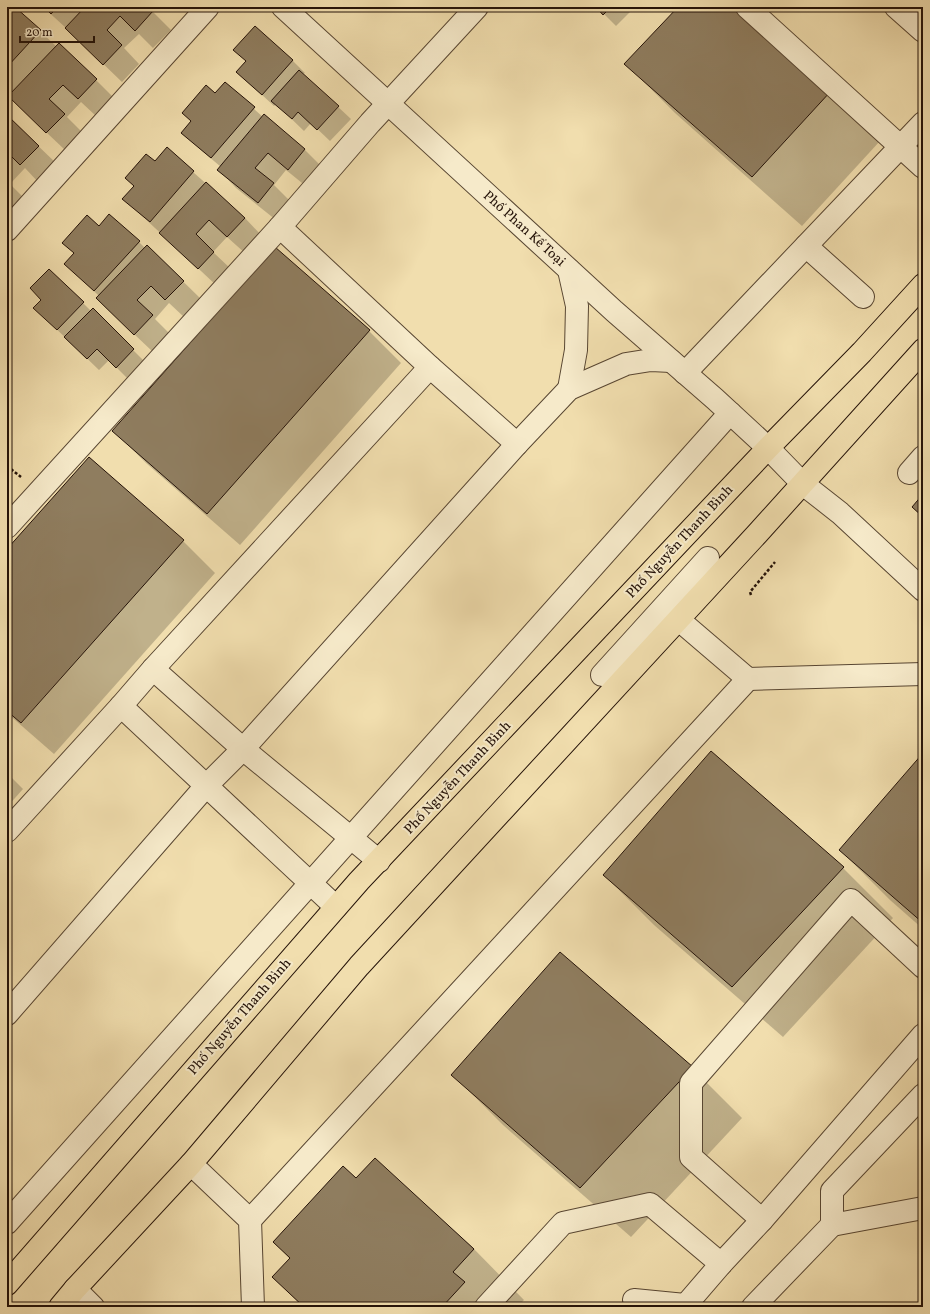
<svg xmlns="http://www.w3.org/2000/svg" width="930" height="1314" font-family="Vollkorn,serif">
<rect width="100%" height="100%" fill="#f1deae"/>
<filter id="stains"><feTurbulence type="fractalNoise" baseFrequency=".005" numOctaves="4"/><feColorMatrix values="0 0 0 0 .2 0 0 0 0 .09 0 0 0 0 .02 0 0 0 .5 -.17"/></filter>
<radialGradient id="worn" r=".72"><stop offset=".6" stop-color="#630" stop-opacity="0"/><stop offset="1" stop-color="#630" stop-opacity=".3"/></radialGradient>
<g fill="#0003">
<polygon points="8,7 14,7 57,47 96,80 114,98 96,116 81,102 67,117 82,132 65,150 27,114 7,91 7,9"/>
<polygon points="43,7 148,7 171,30 153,48 139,34 124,48 139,64 122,82 66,28"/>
<polygon points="597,7 635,7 616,26"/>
<polygon points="680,7 734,7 880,141 802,226 675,113 626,64"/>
<polygon points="255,27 293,61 305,73 303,74 351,119 330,141 311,123 304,131 276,104 274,106 237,72 247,62"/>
<polygon points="225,83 263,117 264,116 305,150 323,168 307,187 286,170 274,185 291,202 276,220 236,188 219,170 221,167 201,150 183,132"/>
<polygon points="7,116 57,164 39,183 25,168 10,184 25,199 7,216"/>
<polygon points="167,149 245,218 262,236 246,254 227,237 213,252 232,270 217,286 124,199"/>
<polygon points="99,227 139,242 145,248 147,246 202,300 184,317 169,303 155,319 170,334 153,352 115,316 99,296 66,264"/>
<polygon points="83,303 91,311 93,310 145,362 128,379 109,360 99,370 47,320"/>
<polygon points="369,331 401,363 240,545 146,463 114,431"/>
<polygon points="183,541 215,573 54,754 7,713 7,550"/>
<polygon points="711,753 843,868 893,918 783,1037 654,925 604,875"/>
<polygon points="923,755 923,929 890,900 840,850"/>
<polygon points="7,773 23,789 7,807"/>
<polygon points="692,1068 742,1118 631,1237 503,1125 453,1075"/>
<polygon points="375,1159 474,1249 524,1300 517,1307 303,1307 273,1277 290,1259 274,1242 356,1180"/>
</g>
<g fill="#8f7d5f" stroke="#251309">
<polygon points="7,7 15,7 41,30 7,67"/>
<polygon points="44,7 58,7 51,14"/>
<polygon points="85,7 149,7 153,11 135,31 120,16 107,30 122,45 103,65 65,28"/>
<polygon points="596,7 611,7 603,15"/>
<polygon points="678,7 736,7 831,91 752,177 624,64"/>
<polygon points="255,26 293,60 262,95 236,72 246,61 233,50"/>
<polygon points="59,43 97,79 78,99 63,85 49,99 65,114 46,133 8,96"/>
<polygon points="299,70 339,106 317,130 298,112 292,119 271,101"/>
<polygon points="225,82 255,107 211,158 181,133 191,121 182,113 206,85 215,93"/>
<polygon points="264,114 305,149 288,170 268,153 255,168 274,183 258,203 217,170"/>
<polygon points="7,115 39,146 20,165 7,152"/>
<polygon points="167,147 194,171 150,222 122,199 134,186 125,178 146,154 155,161"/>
<polygon points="206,182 245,218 227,237 209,220 196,234 214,252 198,269 159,233"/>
<polygon points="109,214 140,241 94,291 64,264 74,253 62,243 87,215 99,226"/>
<polygon points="147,245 184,281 165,300 151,286 137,300 153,315 134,335 96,298"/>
<polygon points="275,247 370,330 207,514 112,431"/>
<polygon points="49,269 84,302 57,330 33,308 41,300 30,288"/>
<polygon points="93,308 134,349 116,368 97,349 87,359 64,337"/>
<polygon points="89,457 184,540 21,723 7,711 7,549"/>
<polygon points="923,494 923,517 912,507"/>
<polygon points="711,751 844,867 732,987 603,875"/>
<polygon points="923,753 923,923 839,850"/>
<polygon points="560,952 693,1067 580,1188 451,1075"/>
<polygon points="375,1158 474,1249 453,1272 465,1282 442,1307 304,1307 272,1277 290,1258 273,1242 343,1166 356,1178"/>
</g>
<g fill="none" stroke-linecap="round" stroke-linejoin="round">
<g stroke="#584632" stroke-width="24">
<g id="minor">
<polyline points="283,7 614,311 715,399 768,448 803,484 840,513 923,590"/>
<polyline points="747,7 923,167"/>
<polyline points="896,7 923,31"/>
<polyline points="280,227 430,367 517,444"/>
<polyline points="7,230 208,7"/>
<polyline points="806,246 863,297"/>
<polyline points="569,270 577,306 576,350 569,389"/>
<polyline points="685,373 923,123"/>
<polyline points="909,473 923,457"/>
<polyline points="7,527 280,227 370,123 477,7"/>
<polyline points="679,620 748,679 923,674"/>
<polyline points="153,669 243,749 379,861"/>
<polyline points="602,675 708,558"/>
<polyline points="121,706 336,907"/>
<polyline points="7,831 121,706 153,669 430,367"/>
<polyline points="7,1014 206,786 243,749 517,444 569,389 626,364 651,360 671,361"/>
<polyline points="191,1164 250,1220 253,1307"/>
<polyline points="250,1220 748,679"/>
<polyline points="762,1220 691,1157 691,1083 851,900 923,967"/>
<polyline points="7,1223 730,413"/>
<polyline points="832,1225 923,1208"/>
<polyline points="75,1289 93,1307"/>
<polyline points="634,1300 685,1305"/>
<polyline points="486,1307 563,1223 650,1204 721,1264"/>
<polyline points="684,1307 721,1264 762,1220 923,1035"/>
<polyline points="753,1307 832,1225 832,1191 923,1095"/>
</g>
</g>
<g stroke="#251309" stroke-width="24">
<g id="major">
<polyline points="7,1284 359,881 768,448 862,352 923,285"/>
<polyline points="60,1307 75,1289 191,1164 359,966 757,534 923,350"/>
</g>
</g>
<g stroke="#251309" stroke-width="2.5" stroke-dasharray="3 2" stroke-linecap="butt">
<polyline points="7,466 21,477"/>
<polyline points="751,595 750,592 775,562"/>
</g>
<use href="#minor" stroke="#f6eaca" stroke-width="22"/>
<use href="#major" stroke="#f1deae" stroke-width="22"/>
</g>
<g text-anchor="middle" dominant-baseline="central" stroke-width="4" stroke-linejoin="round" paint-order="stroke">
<g font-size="14" fill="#251309" stroke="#f6eaca">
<text transform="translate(524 229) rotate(42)">Phố Phan Kế Toại</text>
<text transform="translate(680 542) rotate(-47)">Phố Nguyễn Thanh Bình</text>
<text transform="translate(458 778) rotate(-47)">Phố Nguyễn Thanh Bình</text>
<text transform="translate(240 1017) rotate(-49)">Phố Nguyễn Thanh Bình</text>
</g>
</g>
<rect width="930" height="1314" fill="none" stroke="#f1deae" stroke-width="24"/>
<rect x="8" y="8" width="914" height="1298" fill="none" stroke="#251309" stroke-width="2"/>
<rect x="12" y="12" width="906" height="1290" fill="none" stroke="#251309"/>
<path d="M20 36v6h74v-6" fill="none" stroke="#251309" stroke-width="2"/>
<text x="26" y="36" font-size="12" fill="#251309" stroke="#f6eaca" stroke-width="3" paint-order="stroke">20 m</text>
<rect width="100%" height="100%" filter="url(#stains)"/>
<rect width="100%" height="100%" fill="url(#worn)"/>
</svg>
